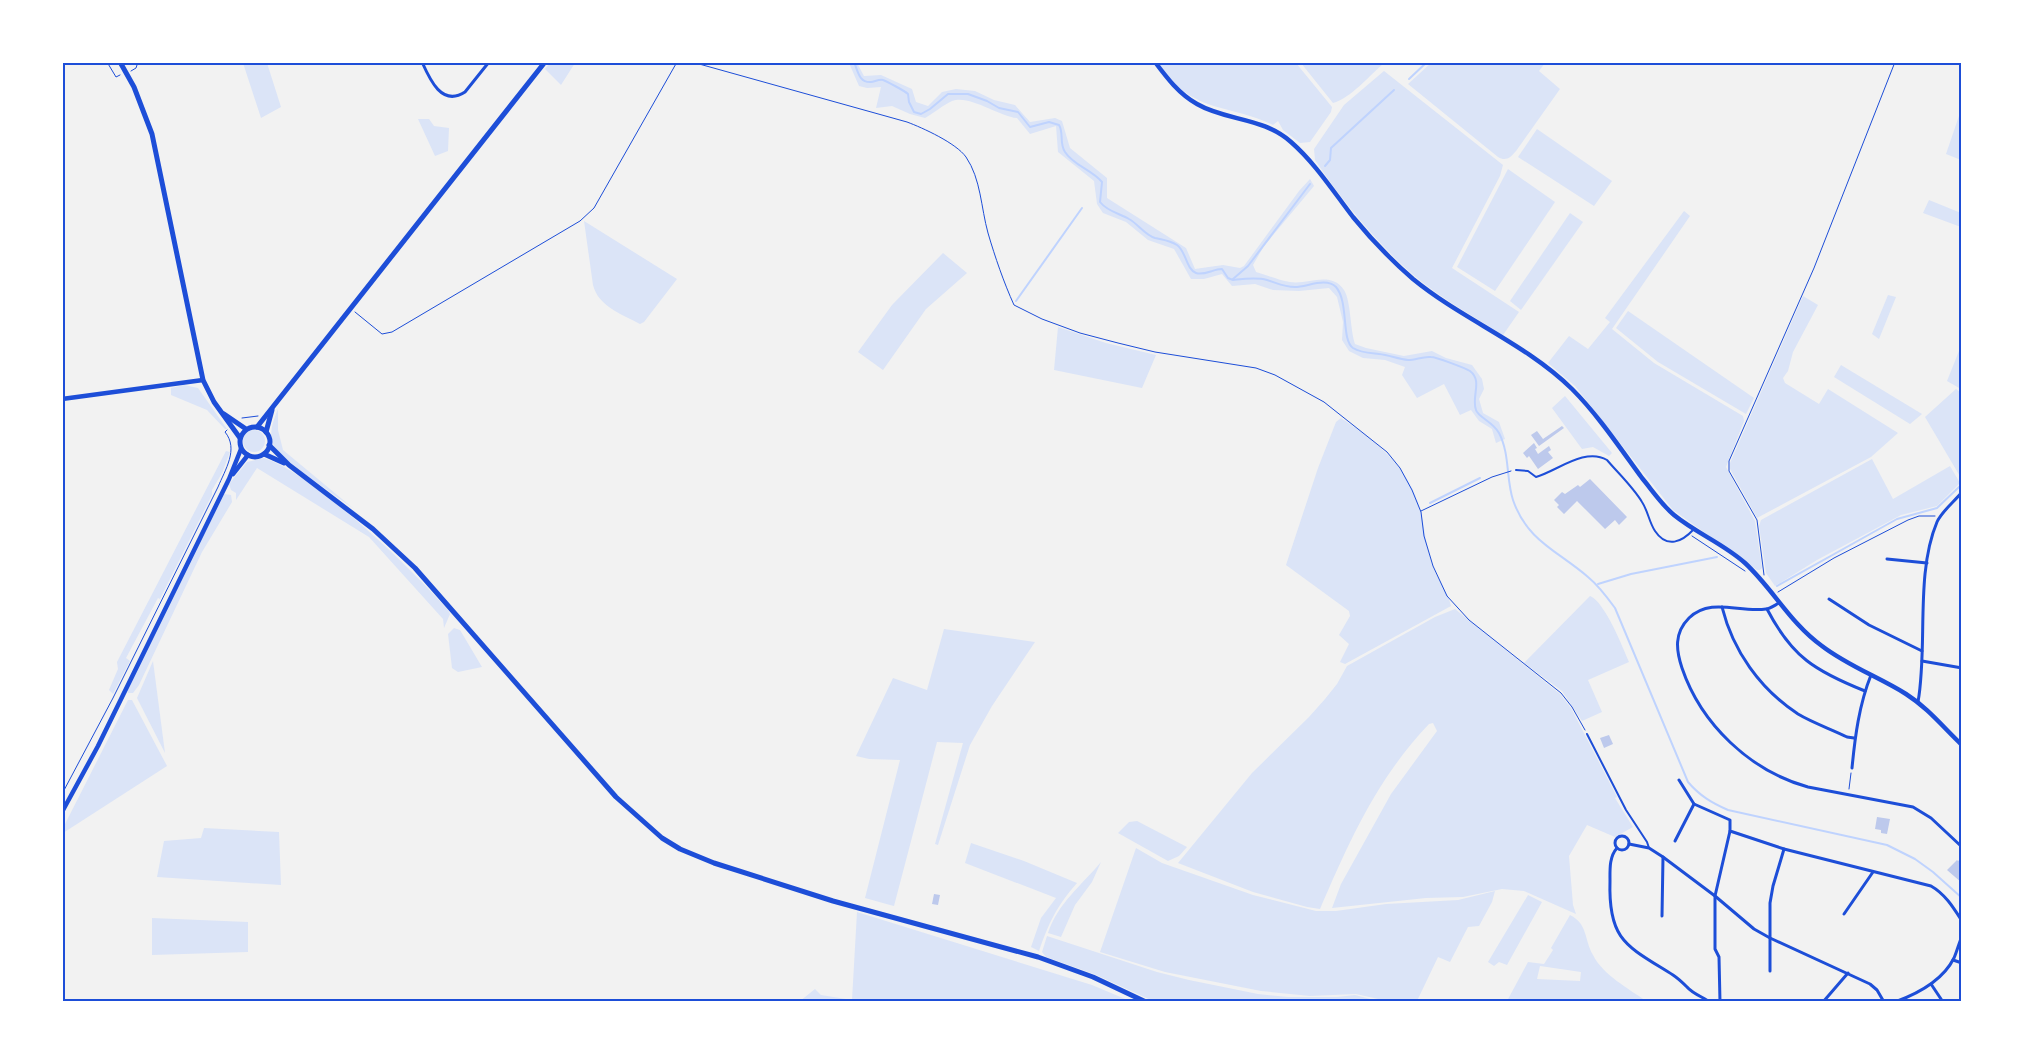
<svg xmlns="http://www.w3.org/2000/svg" width="2024" height="1064" font-family="'PT Serif',serif">
<rect width="100%" height="100%" fill="#f2f2f2"/>
<g fill="#dbe4f7" fill-rule="evenodd">
<polygon points="243,63 267,63 281,107 261,118"/>
<polygon points="550,63 550,62 575,63 561,85 545,69"/>
<path d="M 849,63 L 857,63 L 864,76 L 881,75 L 912,89 L 916,102 L 928,106 L 942,92 L 956,89 L 975,91 L 994,100 L 1015,105 L 1030,122 L 1055,118 L 1062,121 L 1070,148 L 1107,178 L 1107,198 L 1186,248 L 1195,269 L 1223,265 L 1240,268 L 1244,266 L 1299,191 L 1310,179 L 1314,186 L 1264,246 L 1253,265 L 1256,272 C 1267,275 1278,280 1290,282 C 1308,285 1331,270 1344,290 C 1351,301 1350,329 1355,344 L 1366,348 L 1404,356 L 1432,351 L 1446,358 L 1472,365 L 1482,379 L 1484,389 L 1479,399 L 1483,413 L 1499,422 L 1505,439 L 1496,443 L 1492,429 L 1479,421 L 1471,410 L 1460,415 L 1444,384 L 1417,398 L 1402,375 L 1405,367 L 1385,360 L 1363,358 L 1349,351 L 1342,340 L 1343,322 L 1337,297 L 1329,288 L 1299,291 L 1273,290 L 1255,284 L 1232,286 L 1222,274 L 1204,279 L 1191,279 L 1174,249 L 1148,240 L 1126,222 L 1103,213 L 1097,204 L 1094,181 L 1058,152 L 1056,126 L 1030,134 L 1017,118 C 998,116 969,94 952,101 C 943,105 934,113 925,118 L 910,114 L 892,106 L 876,108 L 881,87 L 867,88 L 859,86 Z"/>
<path d="M 1159,63 L 1296,63 L 1332,107 L 1331,112 L 1310,142 L 1300,143 L 1283,130 L 1278,121 L 1273,125 C 1228,103 1190,114 1159,63 Z"/>
<path d="M 1301,63 L 1384,63 C 1371,74 1350,99 1333,103 Z"/>
<path d="M 1545,63 L 1539,71 L 1560,89 L 1516,151 C 1511,157 1506,162 1498,157 L 1408,84 L 1431,63 Z"/>
<path d="M 1384,71 L 1503,165 L 1500,176 L 1452,268 L 1519,312 L 1503,335 C 1468,313 1430,292 1400,263 C 1368,232 1339,196 1315,160 L 1314,149 L 1344,105 Z"/>
<polygon points="1961,110 1961,160 1946,154"/>
<polygon points="418,119 429,119 434,126 449,128 448,151 435,156"/>
<polygon points="1537,129 1612,181 1594,206 1518,157"/>
<polygon points="1508,169 1555,202 1495,291 1457,267"/>
<polygon points="1929,200 1961,213 1961,227 1923,213"/>
<polygon points="1684,211 1690,216 1612,329 1654,363 1743,416 1744,421 1726,467 1755,521 1762,568 1760,570 1757,570 1673,510 1575,386 1548,363 1569,336 1588,349 1610,322 1605,318"/>
<polygon points="1570,213 1583,222 1521,310 1510,301"/>
<path d="M 584,221 L 677,279 L 644,322 L 640,324 C 623,315 598,306 593,285 Z"/>
<polygon points="943,253 967,273 926,309 883,370 858,352 892,305"/>
<polygon points="1888,295 1896,297 1879,339 1872,334"/>
<polygon points="1803,296 1818,305 1793,352 1788,371 1783,378 1785,383 1819,404 1828,389 1898,433 1871,457 1757,518 1730,469 1730,463"/>
<polygon points="1628,311 1754,398 1746,414 1658,362 1616,328"/>
<polygon points="1058,327 1106,343 1156,355 1142,388 1054,370"/>
<polygon points="1961,346 1961,389 1947,381"/>
<polygon points="1841,365 1922,414 1910,424 1834,377"/>
<polygon points="184,385 198,388 227,429 225,429 207,410 171,395 171,388"/>
<polygon points="1956,389 1961,393 1961,478 1925,417"/>
<polygon points="1565,396 1612,453 1609,456 1593,447 1582,449 1552,408"/>
<path d="M 278,409 L 278,430 L 283,450 L 354,509 C 338,497 283,461 274,446 C 268,434 273,421 278,409 Z"/>
<path d="M 1341,418 C 1377,442 1410,468 1421,512 C 1425,530 1426,547 1432,564 C 1437,579 1448,592 1451,606 L 1345,664 L 1340,662 L 1349,644 L 1339,635 L 1350,616 L 1349,611 L 1286,565 L 1318,468 L 1336,422 Z"/>
<circle cx="254" cy="441" r="11"/>
<polygon points="226,451 230,452 222,473 212,490 212,495 160,599 158,598 126,658 130,661 113,694 109,690 118,669 117,662"/>
<path d="M 264,458 C 288,466 309,483 329,498 C 372,532 411,569 448,610 L 450,614 L 444,628 L 443,619 L 369,537 L 257,468 L 236,500 L 236,493 L 231,490 L 229,484 L 247,462 Z"/>
<polygon points="1872,459 1893,499 1950,466 1960,483 1937,506 1901,515 1817,560 1775,586 1766,573 1759,526 1761,520"/>
<polygon points="224,494 231,495 232,502 202,552 139,685 133,693 128,693 127,689"/>
<path d="M 1590,596 C 1605,602 1623,648 1629,662 L 1588,680 L 1602,712 L 1582,721 L 1562,691 L 1524,663 Z"/>
<path d="M 1455,609 L 1560,694 L 1571,708 L 1617,797 L 1615,798 L 1633,827 L 1615,837 L 1587,825 L 1569,856 L 1573,905 L 1576,914 L 1524,891 L 1502,889 L 1463,897 L 1426,898 L 1332,908 L 1341,884 L 1391,794 L 1437,731 L 1433,723 L 1429,724 C 1376,780 1350,840 1320,909 L 1307,907 L 1253,892 L 1178,863 L 1252,773 L 1309,717 L 1325,699 L 1337,684 L 1347,666 L 1435,617 Z"/>
<polygon points="454,628 460,630 482,667 458,672 452,668 448,634"/>
<polygon points="944,629 1035,642 992,706 970,745 938,845 935,844 963,743 937,742 894,906 890,905 865,898 900,760 869,759 856,756 893,678 927,690"/>
<polygon points="153,661 165,753 137,698"/>
<polygon points="128,700 132,700 167,766 63,833 63,828"/>
<polygon points="1137,821 1187,847 1179,856 1168,861 1118,833 1129,822"/>
<polygon points="204,828 279,832 281,885 157,877 164,841 201,838"/>
<path d="M 971,843 L 1024,861 L 1077,883 C 1057,906 1049,922 1039,951 L 1031,947 L 1041,918 L 1056,898 L 965,863 Z"/>
<polygon points="1136,848 1162,863 1253,895 1316,911 1336,911 1386,904 1458,900 1495,891 1492,902 1479,926 1468,927 1450,962 1438,957 1417,1001 1387,1001 1356,994 1310,996 1261,991 1165,972 1100,952"/>
<path d="M 1101,862 L 1092,882 L 1075,905 L 1061,937 L 1048,933 C 1058,903 1082,885 1101,862 Z"/>
<polygon points="1528,895 1542,902 1507,965 1499,962 1494,966 1488,962"/>
<polygon points="857,912 1092,985 1130,1001 800,1001 815,989 821,995 852,1000"/>
<path d="M 1570,915 C 1588,924 1584,939 1593,955 C 1603,975 1628,988 1646,1001 L 1507,1001 L 1528,962 L 1544,964 L 1553,950 L 1551,948 ZM 1540,966 L 1581,972 L 1580,981 L 1537,979 Z"/>
<polygon points="152,918 248,922 248,952 152,955"/>
<polygon points="1047,936 1157,972 1189,980 1258,994 1288,997 1337,997 1355,995 1378,1001 1153,1001 1094,974 1046,957 1042,952"/>
</g>
<g fill="none" stroke-linecap="round" stroke-linejoin="round">
<g stroke="#bfd3fe" stroke-width="2">
<path d="M 854,62 C 858,71 859,83 871,82 C 874,82 879,79 883,80 C 886,81 905,91 908,94 L 909,102 L 914,112 L 921,114 L 930,109 L 948,94 L 968,94 L 987,101 L 999,108 L 1018,112 L 1030,127 L 1049,122 L 1059,125 C 1064,133 1059,143 1065,152 C 1073,165 1092,170 1102,182 L 1100,202 C 1108,212 1119,213 1129,219 C 1138,224 1145,235 1155,238 C 1163,240 1169,240 1177,245 C 1186,251 1186,269 1196,273 C 1204,276 1213,269 1222,269 L 1228,278 L 1233,280 C 1243,279 1256,277 1267,280 C 1277,283 1284,287 1295,287 C 1307,287 1326,277 1336,287 C 1349,302 1341,340 1353,348 C 1361,353 1370,353 1379,354 C 1389,355 1398,359 1408,360 C 1416,360 1423,356 1431,357 C 1436,357 1465,368 1470,371 C 1483,381 1471,397 1476,410 C 1478,417 1493,422 1499,433 C 1510,454 1506,479 1513,500 C 1527,541 1558,551 1588,577 C 1599,586 1607,597 1615,608 L 1688,782 C 1700,796 1712,803 1728,810 L 1887,845 L 1915,859 L 1933,872 L 1962,898"/>
<polyline points="1409,79 1427,62"/>
<polyline points="1325,166 1330,160 1331,148 1394,90"/>
<polyline points="1233,279 1248,266 1310,184"/>
<polyline points="1016,301 1082,208"/>
<polyline points="1430,503 1480,478"/>
<polyline points="1598,584 1631,574 1717,557"/>
<polyline points="1777,586 1897,519 1937,508 1959,487"/>
</g>
</g>
<g fill="#bdc9ec">
<polygon points="1562,426 1564,428 1539,446 1531,435 1537,431 1543,439"/>
<polygon points="1534,443 1537,448 1535,449 1538,454 1549,446 1551,450 1548,452 1553,458 1538,469 1529,456 1527,458 1523,453"/>
<polygon points="1590,479 1627,517 1619,525 1615,520 1605,529 1577,501 1564,514 1557,507 1559,505 1554,500 1562,492 1565,494 1578,485 1580,487"/>
<polygon points="1609,735 1613,744 1604,748 1600,738"/>
<polygon points="1877,817 1890,819 1887,834 1881,833 1881,830 1875,829"/>
<polygon points="1962,858 1962,883 1947,870 1957,860 1958,861"/>
<polygon points="934,894 940,895 938,905 932,904"/>
</g>
<g fill="none" stroke-linecap="round" stroke-linejoin="round">
<g stroke="#1d4ed8" stroke-width="1">
<polyline points="107,62 116,77 120,75"/>
<path d="M 692,62 L 907,122 C 923,128 956,143 966,157 C 981,179 981,208 988,233 C 995,257 1004,283 1014,305 L 1042,319 L 1080,333 L 1118,343 L 1155,352 L 1256,368 L 1275,375 L 1324,402 L 1387,452 L 1400,468 L 1412,490 L 1421,512 L 1424,536 L 1433,566 L 1447,596 L 1469,620 L 1561,693 L 1572,707 L 1585,730"/>
<polyline points="131,71 136,68 138,62"/>
<polyline points="355,312 382,334 392,332 580,221 594,208 677,62"/>
<polyline points="242,418 258,416"/>
<polyline points="1421,511 1492,477 1511,471"/>
<polyline points="1692,536 1745,571"/>
<polyline points="1764,575 1757,520 1729,471 1729,461 1814,268 1895,62"/>
<polyline points="1778,592 1834,558 1908,520 1919,516 1935,516"/>
<polyline points="1849,789 1851,773"/>
<path d="M 62,794 L 113,698 L 218,487 C 225,470 239,449 225,432 L 227,430"/>
</g>
<g stroke="#1d4ed8" stroke-width="2">
<path d="M 1516,470 L 1528,471 L 1536,477 C 1557,471 1585,447 1607,460 C 1618,473 1633,487 1642,502 C 1648,511 1649,522 1655,531 C 1667,549 1682,542 1694,529"/>
<polyline points="1587,734 1626,810 1647,842 1649,848"/>
</g>
<g stroke="#1d4ed8" stroke-width="3">
<path d="M 422,62 C 430,80 442,107 465,92 L 489,62"/>
<polyline points="1887,559 1927,563"/>
<polyline points="1829,599 1869,625 1922,651"/>
<path d="M 1779,603 C 1775,605 1770,609 1766,609 C 1739,613 1711,597 1689,618 C 1674,633 1676,650 1682,668 C 1701,724 1750,771 1808,787 L 1913,807 L 1931,818 L 1962,847"/>
<path d="M 1722,607 C 1733,651 1760,689 1798,714 C 1813,723 1831,729 1847,737 L 1854,738"/>
<path d="M 1767,609 C 1792,657 1815,671 1865,691"/>
<polyline points="1922,661 1962,668"/>
<path d="M 1918,702 C 1928,647 1915,574 1937,522 C 1942,511 1954,502 1962,492"/>
<path d="M 1852,768 C 1855,737 1859,705 1871,675"/>
<path d="M 1679,780 L 1694,804 L 1730,820 L 1730,831 L 1784,849 L 1931,886 C 1945,894 1953,907 1962,921"/>
<circle cx="1622" cy="843" r="7"/>
<polyline points="1675,841 1694,804"/>
<polyline points="1629,844 1649,848 1663,857 1715,896 1754,929 1770,938 1870,984 1877,990 1884,1002"/>
<path d="M 1617,848 C 1609,857 1610,870 1610,881 C 1608,941 1627,946 1673,975 C 1679,979 1682,982 1687,987 C 1693,994 1703,997 1710,1002"/>
<polyline points="1844,914 1873,872"/>
<polyline points="1662,916 1663,857"/>
<polyline points="1953,960 1962,963"/>
<polyline points="1770,971 1770,903 1773,886 1784,849"/>
<polyline points="1931,984 1943,1002"/>
<polyline points="1720,1002 1719,957 1715,949 1715,896 1730,831"/>
<polyline points="1823,1002 1848,973"/>
<path d="M 1895,1002 C 1917,994 1943,980 1954,958 C 1957,951 1959,943 1962,936"/>
</g>
<g stroke="#1d4ed8" stroke-width="4.5">
<path d="M 1155,62 C 1167,78 1179,94 1197,104 C 1226,121 1263,117 1291,142 C 1315,163 1333,191 1353,217 C 1371,239 1391,260 1413,279 C 1463,320 1525,343 1572,389 C 1598,415 1620,448 1642,478 C 1652,490 1662,505 1674,515 C 1696,533 1724,544 1745,563 C 1773,589 1790,623 1822,646 C 1848,666 1879,677 1906,694 C 1928,708 1943,727 1962,745"/>
<polyline points="62,399 203,380"/>
<polyline points="233,474 248,455"/>
<polyline points="62,812 98,746 229,479 241,449"/>
</g>
<g stroke="#1d4ed8" stroke-width="5">
<polyline points="120,62 134,87 152,134 203,380 214,402 240,438"/>
<polyline points="224,414 246,429"/>
<circle cx="255" cy="442" r="15"/>
<polyline points="257,427 545,62"/>
<polyline points="266,432 272,410"/>
<polyline points="269,445 289,465 373,529 415,568 616,797 662,838 680,849 714,863 833,901 1038,957 1093,977 1146,1002"/>
<polyline points="264,454 284,463"/>
</g>
</g>
<rect width="2024" height="1064" fill="none" stroke="#ffffff" stroke-width="128"/>
<rect x="64" y="64" width="1896" height="936" fill="none" stroke="#1d4ed8" stroke-width="2"/>
</svg>
